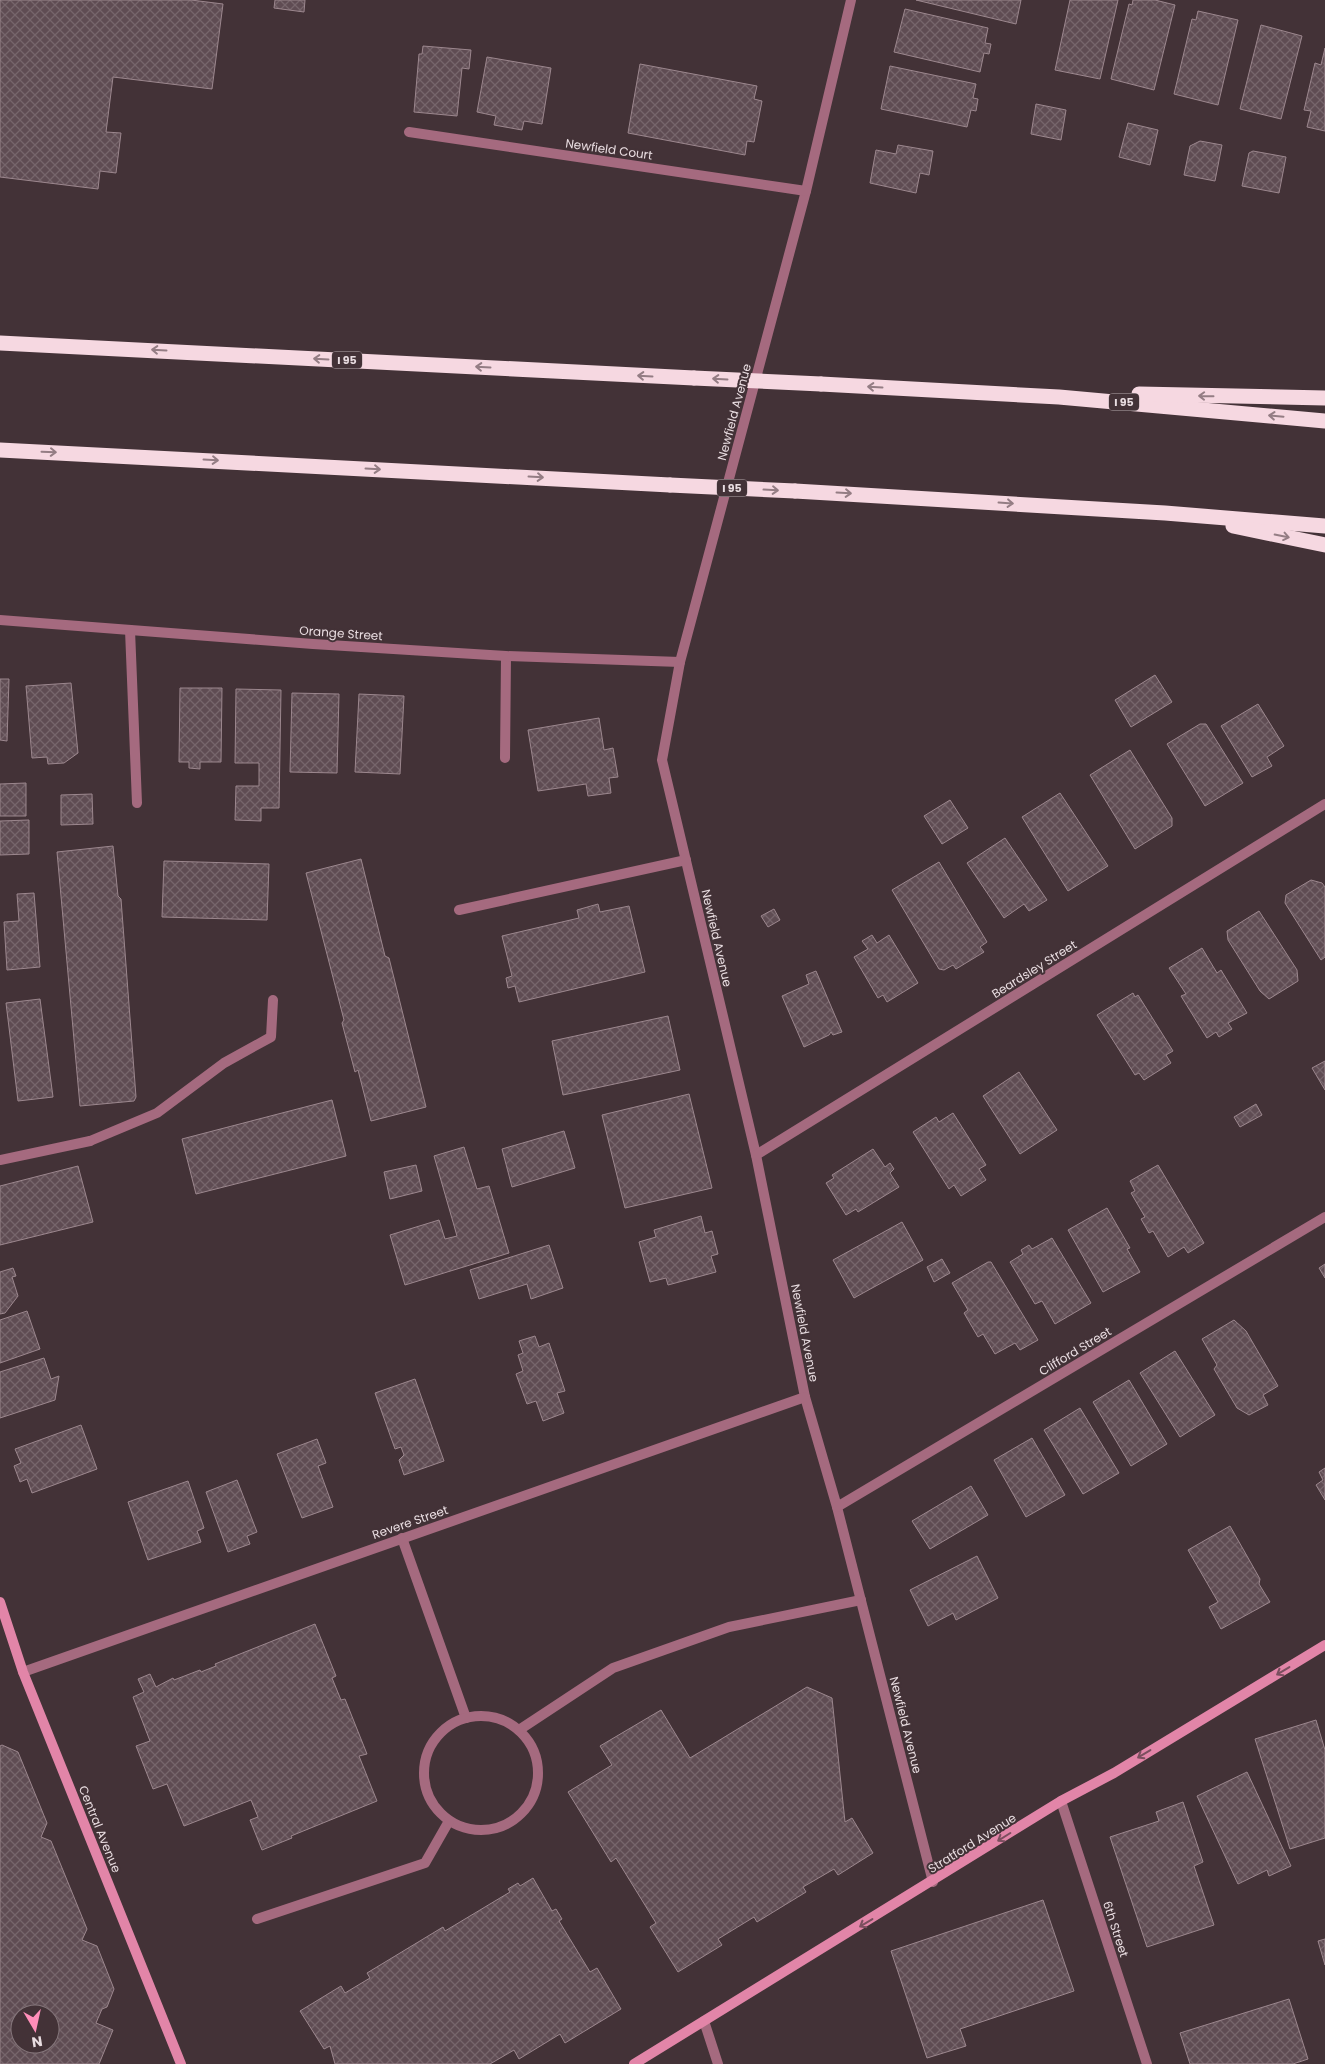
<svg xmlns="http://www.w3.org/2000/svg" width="1325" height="2064" font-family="Poppins,sans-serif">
<defs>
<pattern id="building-cross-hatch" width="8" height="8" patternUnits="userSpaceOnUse" patternTransform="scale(1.25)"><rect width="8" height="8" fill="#5f4c53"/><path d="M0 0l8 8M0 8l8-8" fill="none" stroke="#76656b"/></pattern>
</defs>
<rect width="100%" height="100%" fill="#433237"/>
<g fill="url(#building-cross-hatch)" stroke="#9c878e" fill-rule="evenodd">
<polygon points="0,0 191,0 223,4 212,89 113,77 106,132 121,133 116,173 100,171 98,189 0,177"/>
<polygon points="275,0 305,0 304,12 274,8"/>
<polygon points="916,0 1021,0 1016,24"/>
<polygon points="1070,0 1118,0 1100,79 1055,70"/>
<polygon points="1133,0 1155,0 1175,5 1154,90 1111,79 1129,4 1132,5"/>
<polygon points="905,9 988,28 985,43 991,44 989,54 984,53 980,72 894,52"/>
<polygon points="1198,11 1238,20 1218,105 1174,94 1192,19 1196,20"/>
<polygon points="1261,25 1302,36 1281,119 1240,109"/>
<polygon points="423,46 471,50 469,69 462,68 457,116 414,112 419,54 422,54"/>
<polygon points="1325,48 1325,131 1307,127 1311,111 1304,110 1315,63 1321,65"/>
<polygon points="487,57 551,68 542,124 524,121 522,130 494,125 496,116 477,112"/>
<polygon points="640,64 757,86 754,99 762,101 754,142 747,141 745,155 628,133"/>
<polygon points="890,66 976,84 973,98 978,99 976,111 971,110 967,127 881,109"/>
<polygon points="1036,104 1066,110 1061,140 1031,134"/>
<polygon points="1128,123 1158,130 1150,165 1119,157"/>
<polygon points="1200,141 1222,145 1215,181 1184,175 1190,146"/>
<polygon points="898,145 933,151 929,175 920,173 916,193 870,183 876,150 896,154"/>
<polygon points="1253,151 1286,157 1279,193 1242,186 1249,153"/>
<polygon points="1155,675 1172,702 1131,727 1115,700"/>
<polygon points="0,679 9,679 7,741 0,740"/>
<polygon points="71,683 78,753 64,763 48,764 47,757 32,758 26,686"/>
<polygon points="180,688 222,688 221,762 200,762 200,769 189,768 189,762 179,762"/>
<polygon points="236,689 281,690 279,808 261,808 261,821 235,820 236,786 259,786 259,763 235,763"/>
<polygon points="292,693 339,694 337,773 290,772"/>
<polygon points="359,694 404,696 400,774 355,772"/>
<polygon points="1258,704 1284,746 1267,757 1272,766 1252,777 1221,726"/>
<polygon points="599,718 604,750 613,748 618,777 609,778 611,793 588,796 586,784 538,791 528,730"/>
<polygon points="1200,724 1206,724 1243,783 1205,806 1167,744"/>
<polygon points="1130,750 1172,818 1172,826 1135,849 1090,775"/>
<polygon points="26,783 26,816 0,816 0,784"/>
<polygon points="1060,793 1108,866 1068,891 1022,817"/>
<polygon points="92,794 93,824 61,825 61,795"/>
<polygon points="950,800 968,828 942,844 924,816"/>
<polygon points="29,820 29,854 0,855 0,821"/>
<polygon points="1005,838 1047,900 1029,911 1024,904 1004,918 967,863"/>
<polygon points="113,846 118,896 121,899 136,1097 134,1101 80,1106 57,852"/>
<polygon points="361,859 385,956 389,958 426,1107 371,1121 358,1070 355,1072 342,1023 344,1020 306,873"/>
<polygon points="164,861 269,864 267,920 162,917"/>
<polygon points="939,862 987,942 980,947 984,952 956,969 953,965 944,970 939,969 892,890"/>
<polygon points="1311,880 1322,883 1325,887 1325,957 1321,960 1285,903 1286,895"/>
<polygon points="34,893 40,967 7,970 4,922 19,921 17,894"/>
<polygon points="598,904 600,912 629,906 645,972 519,1002 515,986 508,988 506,978 512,976 502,936 579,918 577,910"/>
<polygon points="774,909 780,920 768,927 761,916"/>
<polygon points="1259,911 1297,970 1298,981 1269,999 1260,991 1228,940 1227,931"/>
<polygon points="872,935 877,943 889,935 918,983 887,1002 883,995 878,998 854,957 868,949 862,941"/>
<polygon points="1202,948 1217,973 1221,970 1247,1013 1228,1023 1232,1029 1219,1037 1216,1032 1207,1038 1181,996 1186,994 1169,968"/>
<polygon points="816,971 842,1032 833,1035 831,1032 829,1035 804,1047 782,996 809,984 806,975"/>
<polygon points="1133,993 1135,997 1138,995 1173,1051 1166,1055 1171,1063 1144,1080 1139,1073 1135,1075 1097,1015"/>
<polygon points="40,999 53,1097 18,1101 6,1003"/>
<polygon points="668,1016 680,1070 563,1095 552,1041"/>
<polygon points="1325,1061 1325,1090 1312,1068"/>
<polygon points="1019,1072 1057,1130 1020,1154 983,1096"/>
<polygon points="689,1094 712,1188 625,1208 602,1115"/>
<polygon points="332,1100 346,1156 196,1194 182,1139"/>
<polygon points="1256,1104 1262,1115 1240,1127 1234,1117"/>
<polygon points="953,1113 986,1165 979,1169 986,1180 961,1196 954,1185 949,1189 913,1132 936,1117 939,1122"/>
<polygon points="564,1131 575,1168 512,1187 502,1149"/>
<polygon points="464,1147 477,1189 489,1186 509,1253 405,1285 390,1235 439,1220 445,1239 457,1236 434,1156"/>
<polygon points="873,1149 885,1167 890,1163 894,1169 890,1173 899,1187 858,1212 856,1209 846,1215 826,1183 834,1178 832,1175"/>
<polygon points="416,1165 422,1191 390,1199 384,1172"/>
<polygon points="1158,1165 1204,1243 1188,1253 1184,1247 1168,1257 1153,1231 1149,1233 1141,1219 1145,1217 1131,1193 1135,1191 1130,1181"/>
<polygon points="78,1166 93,1222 0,1245 0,1186"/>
<polygon points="1107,1208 1130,1248 1127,1249 1140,1272 1103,1292 1068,1230"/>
<polygon points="701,1216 705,1233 712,1231 718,1254 711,1256 716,1272 668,1285 666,1278 650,1282 639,1242 656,1237 654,1230"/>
<polygon points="902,1222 923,1260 854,1298 833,1260"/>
<polygon points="1052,1238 1091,1303 1055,1324 1042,1301 1035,1304 1010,1262 1023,1254 1021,1250 1029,1245 1032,1249"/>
<polygon points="549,1245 563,1288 531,1299 527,1284 479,1299 470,1270"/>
<polygon points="942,1259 950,1273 934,1282 927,1267"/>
<polygon points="988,1262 991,1262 1038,1340 1020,1350 1015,1343 995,1354 983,1334 978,1337 964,1313 968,1310 952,1283"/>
<polygon points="1325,1264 1325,1278 1319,1268"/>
<polygon points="13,1268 16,1276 12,1277 18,1296 5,1313 0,1314 0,1272"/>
<polygon points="27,1311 40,1349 0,1363 0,1320"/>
<polygon points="1234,1320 1246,1331 1278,1386 1263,1395 1268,1405 1249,1415 1237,1408 1214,1369 1217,1365 1202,1339"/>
<polygon points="535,1336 539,1347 549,1343 565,1391 557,1393 564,1413 543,1421 536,1401 527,1404 516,1374 523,1371 518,1355 523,1353 519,1341"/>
<polygon points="1175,1351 1215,1415 1180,1437 1140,1373"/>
<polygon points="44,1358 51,1379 59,1376 55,1400 0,1418 0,1372"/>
<polygon points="415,1379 444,1461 404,1475 399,1460 404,1455 401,1447 395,1449 375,1393"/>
<polygon points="1129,1380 1167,1444 1131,1466 1093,1402"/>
<polygon points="1080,1408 1119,1473 1083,1494 1044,1430"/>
<polygon points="81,1425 97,1469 32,1493 27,1479 20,1482 14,1466 21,1463 15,1449"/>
<polygon points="1032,1438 1065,1495 1026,1517 994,1460"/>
<polygon points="317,1439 326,1463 318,1466 333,1507 302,1518 277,1454"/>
<polygon points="1325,1468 1325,1500 1316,1485 1323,1480 1319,1472"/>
<polygon points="237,1480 257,1532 247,1536 250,1544 228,1552 206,1492"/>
<polygon points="188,1481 204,1528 197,1531 201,1542 148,1560 128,1502"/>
<polygon points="971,1486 988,1515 930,1549 912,1521"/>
<polygon points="1230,1526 1260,1579 1259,1584 1270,1602 1221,1629 1209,1607 1218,1602 1188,1550"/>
<polygon points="977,1556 998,1598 956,1620 953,1613 928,1626 910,1590"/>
<polygon points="315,1624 336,1676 332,1678 341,1700 345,1699 367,1754 359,1756 377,1801 291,1836 292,1838 262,1850 250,1820 258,1817 251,1800 184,1826 167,1784 153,1789 136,1746 150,1741 133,1697 144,1692 138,1679 150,1674 156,1687 173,1678 174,1680 200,1670 201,1672 216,1666 215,1664"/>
<polygon points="807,1687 832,1698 845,1822 852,1818 873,1853 838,1875 834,1869 803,1887 806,1892 757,1922 754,1917 718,1939 722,1945 678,1972 650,1927 656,1923 616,1858 611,1862 568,1792 612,1765 600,1746 661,1710 690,1758"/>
<polygon points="1316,1720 1325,1750 1325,1838 1290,1849 1255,1739"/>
<path d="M 2,1745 L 18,1752 L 47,1823 L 41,1837 L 51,1841 L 87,1929 L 82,1940 L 97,1946 L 114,1989 L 107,2007 L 102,2009 L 96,2023 L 113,2030 L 99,2064 L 0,2064 L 0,1746 ZM 20,2014 L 50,2014 L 50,2044 L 20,2044 Z"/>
<polygon points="1247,1772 1291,1866 1269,1876 1267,1870 1238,1884 1197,1796"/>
<polygon points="1183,1802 1203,1862 1194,1866 1214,1925 1147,1947 1110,1837 1159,1821 1156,1812"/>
<polygon points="533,1878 552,1911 556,1909 562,1919 559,1921 590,1972 597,1968 621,2009 565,2043 560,2034 519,2059 514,2050 490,2064 335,2064 330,2046 324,2049 300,2011 341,1986 345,1993 370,1978 367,1973 443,1927 445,1931 510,1892 508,1889 518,1883 520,1886"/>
<polygon points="1043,1900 1074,1991 960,2029 966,2046 927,2058 891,1951"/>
<polygon points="1325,1939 1325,1965 1318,1941"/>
<polygon points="1289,1999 1308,2059 1293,2064 1190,2064 1180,2033"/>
</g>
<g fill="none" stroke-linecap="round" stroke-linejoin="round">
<g stroke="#a56a7f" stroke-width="10">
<polyline points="130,630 137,803"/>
<polyline points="505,758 506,656"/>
<polyline points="459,910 686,860"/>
<polyline points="90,1141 157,1113 224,1063 271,1037 273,1000"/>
<polyline points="402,1538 466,1718"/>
<circle cx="481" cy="1773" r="57"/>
<polyline points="519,1730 613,1668 729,1627 861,1600"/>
<polyline points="257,1919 425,1863 449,1821"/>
</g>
<g stroke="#a56a7f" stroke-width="10">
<polyline points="851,0 806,191 680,662 662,760 756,1155 805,1397 837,1507 933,1882"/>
<polyline points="409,132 806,191"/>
<polyline points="0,620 313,644 506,656 680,662"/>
<polyline points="756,1155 1325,804"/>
<polyline points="0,1160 90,1141"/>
<polyline points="837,1507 1325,1217"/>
<polyline points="23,1672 805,1397"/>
<polyline points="1061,1801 1147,2064"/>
<polyline points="704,2021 718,2064"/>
</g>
<g stroke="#e285a8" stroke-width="10">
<polyline points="0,1602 23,1672 181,2064"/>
<polyline points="634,2064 1061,1801 1114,1773 1325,1645"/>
</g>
<g stroke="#f6d8e1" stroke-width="15">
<polyline points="0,343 694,378"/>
<polyline points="821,384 1059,397 1325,421"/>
<polyline points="1139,394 1325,398"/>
<polyline points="0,450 670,485"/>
<polyline points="795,491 1165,513 1325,526"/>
<polyline points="1233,526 1325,545"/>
</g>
<g stroke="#f6d8e1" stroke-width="15">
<polyline points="694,378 821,384"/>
<polyline points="670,485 795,491"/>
</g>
</g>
<defs><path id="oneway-shaft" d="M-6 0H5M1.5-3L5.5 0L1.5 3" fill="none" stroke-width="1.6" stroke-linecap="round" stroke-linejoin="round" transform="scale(1.25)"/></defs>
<g stroke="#947d84">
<use href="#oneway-shaft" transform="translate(159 350) rotate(-177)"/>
<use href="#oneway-shaft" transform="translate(321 359) rotate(-177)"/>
<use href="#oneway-shaft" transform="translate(483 367) rotate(-177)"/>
<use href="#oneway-shaft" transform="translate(645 376) rotate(-177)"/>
<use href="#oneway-shaft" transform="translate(720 379) rotate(-177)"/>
<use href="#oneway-shaft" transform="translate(875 387) rotate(-177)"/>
<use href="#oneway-shaft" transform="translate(1206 396) rotate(-179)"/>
<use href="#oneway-shaft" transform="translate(1276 416) rotate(-175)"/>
<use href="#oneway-shaft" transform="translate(49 452) rotate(2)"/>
<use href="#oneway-shaft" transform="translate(211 460) rotate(3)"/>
<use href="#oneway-shaft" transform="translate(373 469) rotate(3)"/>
<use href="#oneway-shaft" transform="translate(536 477) rotate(3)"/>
<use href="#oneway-shaft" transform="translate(771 490) rotate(3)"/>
<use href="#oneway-shaft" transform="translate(844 493) rotate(3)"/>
<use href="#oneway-shaft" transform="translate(1006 503) rotate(4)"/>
<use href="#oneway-shaft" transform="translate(1282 536) rotate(11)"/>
</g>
<g stroke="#7b4f5f">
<use href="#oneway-shaft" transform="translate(1283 1671) rotate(149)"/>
<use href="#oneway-shaft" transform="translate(1144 1754) rotate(149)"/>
<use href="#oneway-shaft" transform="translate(1004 1837) rotate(148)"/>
<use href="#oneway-shaft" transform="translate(866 1923) rotate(149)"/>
</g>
<g text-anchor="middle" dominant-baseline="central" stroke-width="4" stroke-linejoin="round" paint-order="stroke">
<g fill="#433237" stroke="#b7aaae" stroke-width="1">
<rect x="332" y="351.5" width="30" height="17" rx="4"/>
<rect x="1109" y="393.5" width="30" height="17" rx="4"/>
<rect x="717" y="479.5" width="30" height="17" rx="4"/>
</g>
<g font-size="11" font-weight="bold" fill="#e9dde1">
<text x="347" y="360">I 95</text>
<text x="1124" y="402">I 95</text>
<text x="732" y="488">I 95</text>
</g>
<g font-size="12" fill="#e9dde1" stroke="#433237">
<text transform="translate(609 149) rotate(8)">Newfield Court</text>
<text transform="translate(734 412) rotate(-75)">Newfield Avenue</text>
<text transform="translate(341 633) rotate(4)">Orange Street</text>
<text transform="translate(717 938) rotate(77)">Newfield Avenue</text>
<text transform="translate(1034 969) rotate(-32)">Beardsley Street</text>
<text transform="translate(805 1333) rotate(79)">Newfield Avenue</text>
<text transform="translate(1075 1351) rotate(-31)">Clifford Street</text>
<text transform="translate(410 1522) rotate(-19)">Revere Street</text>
<text transform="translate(906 1725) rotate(76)">Newfield Avenue</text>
<text transform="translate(100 1829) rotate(68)">Central Avenue</text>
<text transform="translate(972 1843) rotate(-32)">Stratford Avenue</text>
<text transform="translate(1116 1929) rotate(72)">6th Street</text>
</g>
</g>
<g transform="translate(35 2029) rotate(171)"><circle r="24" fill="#433237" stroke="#85767b"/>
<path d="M0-4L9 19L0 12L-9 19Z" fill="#ff8eb9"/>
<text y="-8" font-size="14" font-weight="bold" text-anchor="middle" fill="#e9dde1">N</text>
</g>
</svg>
